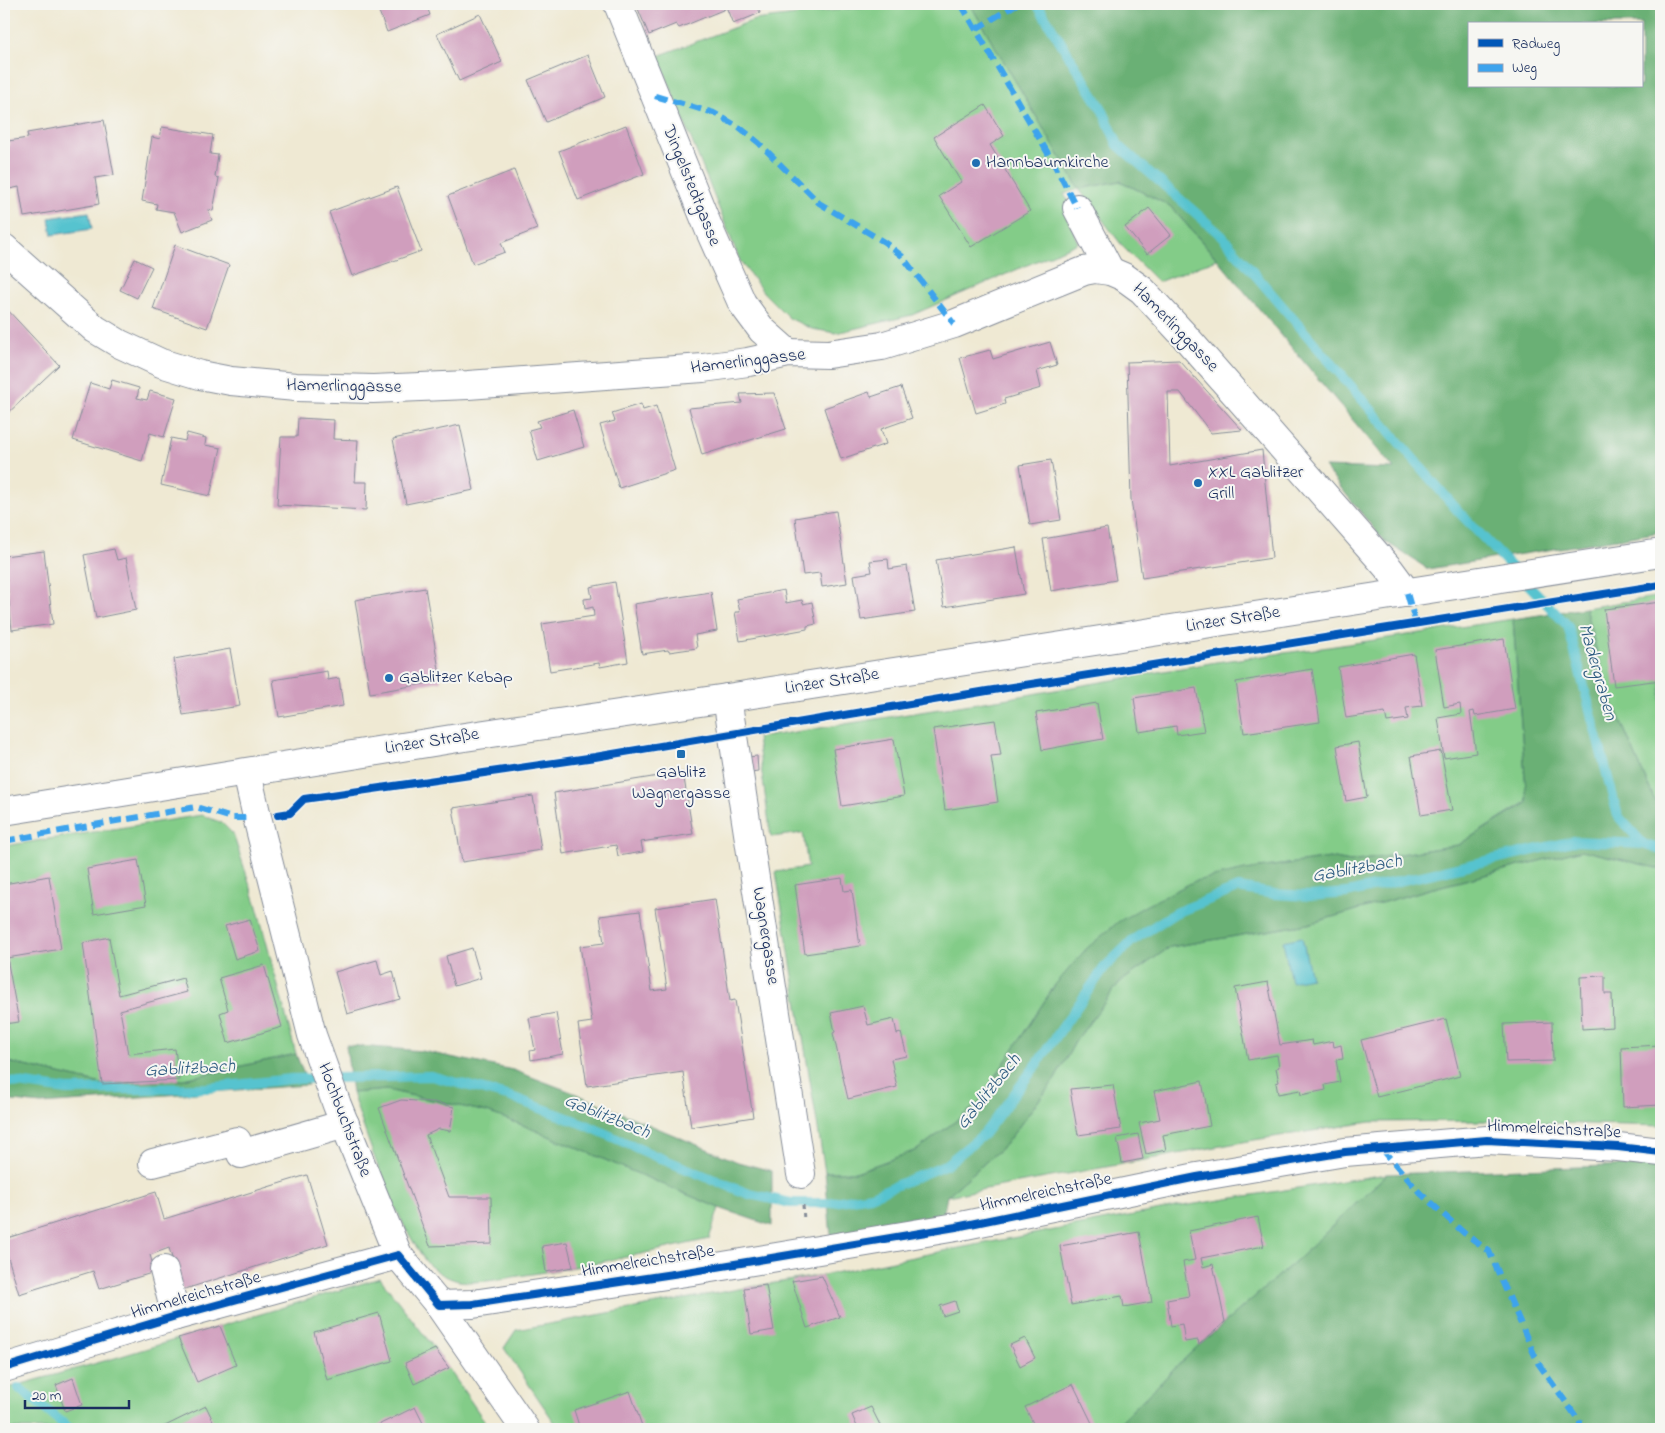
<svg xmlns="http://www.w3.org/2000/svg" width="1665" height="1433" font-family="'Indie Flower',sans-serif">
<rect width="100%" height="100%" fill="#f6f6f2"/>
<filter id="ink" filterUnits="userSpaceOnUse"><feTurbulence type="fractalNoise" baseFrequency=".02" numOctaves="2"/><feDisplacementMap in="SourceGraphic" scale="10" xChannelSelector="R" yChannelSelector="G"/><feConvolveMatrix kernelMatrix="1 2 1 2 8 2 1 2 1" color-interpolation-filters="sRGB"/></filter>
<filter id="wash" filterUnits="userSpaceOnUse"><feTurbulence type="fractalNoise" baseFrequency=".0096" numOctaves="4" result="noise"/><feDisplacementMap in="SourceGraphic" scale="20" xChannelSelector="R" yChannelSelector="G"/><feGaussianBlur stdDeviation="1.12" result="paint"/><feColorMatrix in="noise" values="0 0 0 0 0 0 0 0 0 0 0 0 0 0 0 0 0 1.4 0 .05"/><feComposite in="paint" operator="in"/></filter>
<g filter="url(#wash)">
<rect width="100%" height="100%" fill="#efe9d3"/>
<g fill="#83cc88" stroke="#4f7e73">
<polygon points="887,4 970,4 1079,189 1120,181 1170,206 1217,259 1158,282 1124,248 1079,189 1064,194 1074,211 1066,213 1078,243 912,315 836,333 812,329 789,318 764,293 740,261 658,56 754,20"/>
<polygon points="1661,596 1661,815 1607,689 1585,608"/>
<polygon points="1513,619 1527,802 1458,845 1350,862 1330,858 1245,870 1055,985 977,1105 917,1150 856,1172 825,1172 776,872 808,867 803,833 771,837 757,738 1015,697 1216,662 1322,648"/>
<polygon points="202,815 222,823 233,834 256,903 296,1054 179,1080 102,1084 4,1061 4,846"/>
<polygon points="1582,850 1661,869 1661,1126 1481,1121 1370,1122 1254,1140 947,1196 1004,1146 1055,1079 1075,1042 1119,983 1170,947 1308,924 1426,890"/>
<path d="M 387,1090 L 487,1112 L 525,1126 L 719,1208 L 709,1239 C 647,1253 583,1267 519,1276 C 500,1279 478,1284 459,1281 C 449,1279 437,1272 429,1265 C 423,1259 419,1250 414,1243 C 388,1200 368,1141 352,1093 Z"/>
<polygon points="1387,1174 1297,1260 1199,1345 1113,1429 559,1429 504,1348 516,1330 744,1288 824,1275 933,1253 1176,1207"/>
<polygon points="380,1278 435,1349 490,1429 4,1429 4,1389 115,1358"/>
</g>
<g fill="#6ab074" stroke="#427069" fill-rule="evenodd">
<path d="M 970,4 L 1661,4 L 1661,532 L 1428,569 L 1383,540 L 1324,467 L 1394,469 L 1212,253 L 1170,206 L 1120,181 L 1079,189 ZM 1469,24 L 1641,24 L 1641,86 L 1469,86 Z"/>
<polygon points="1585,608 1607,689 1661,815 1661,869 1582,850 1426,890 1308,924 1170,947 1119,983 1075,1042 1055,1079 1004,1146 947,1196 943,1216 831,1237 825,1172 856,1172 917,1150 977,1105 1055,985 1086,949 1118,922 1145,906 1195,881 1245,870 1330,858 1350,862 1458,845 1527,803 1513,619"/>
<polygon points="346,1045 422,1051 513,1070 574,1093 738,1162 772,1171 772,1226 719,1208 525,1126 487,1112 387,1090 352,1093"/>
<polygon points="296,1054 308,1085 41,1104 4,1100 4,1061 102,1084 179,1080"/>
<polygon points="1661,1164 1661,1429 1113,1429 1199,1345 1297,1260 1387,1174"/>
</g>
<g fill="#57c3cf" stroke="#397996">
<polygon points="89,212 92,229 52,235 49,218"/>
<polygon points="1302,937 1311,978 1291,982 1283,941"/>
</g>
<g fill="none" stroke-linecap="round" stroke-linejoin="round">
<g stroke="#57c3cf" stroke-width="10">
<polyline points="1037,4 1102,109 1118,145 1222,236 1458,511 1568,626 1618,816 1643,844"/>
<polyline points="4,1081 67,1090 207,1088 291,1079 431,1076 511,1097 586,1125 655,1156 749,1194 791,1203 828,1203 871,1196 947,1164 984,1134 1037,1064 1104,968 1133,940 1175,913 1238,888 1274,894 1310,896 1347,893 1573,841 1643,844 1661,850"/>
<polyline points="19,1388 70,1429"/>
</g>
</g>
<g id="blocks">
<g fill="#d09ebd">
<polygon points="376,4 426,4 430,15 387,32"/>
<polygon points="636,4 723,4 725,9 679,28 676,24 649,35"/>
<polygon points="725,4 757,4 760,13 733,24"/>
<polygon points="480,14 502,62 459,81 437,34"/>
<polygon points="588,55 605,97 546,122 528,80"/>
<polygon points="985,105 1004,136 990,145 1030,211 971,247 939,196 961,182 934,137"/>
<polygon points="104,120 114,175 95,178 99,204 24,217 19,187 5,190 4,147 9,146 8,141 28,138 27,133"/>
<polygon points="626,125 644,174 578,200 559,151"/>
<polygon points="162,127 213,135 210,154 218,155 215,177 219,178 213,211 208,210 212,220 182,232 174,212 156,209 157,204 142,201 152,137 160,139"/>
<polygon points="514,170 537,229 501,243 505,252 473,264 448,196"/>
<polygon points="397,187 421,251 352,276 329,212"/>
<polygon points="1149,208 1171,235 1147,254 1125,227"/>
<polygon points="175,245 229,265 207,328 153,309"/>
<polygon points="135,259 152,267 137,298 120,290"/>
<polygon points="4,306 59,365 5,416 4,415"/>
<polygon points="1050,342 1057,365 1037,371 1041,388 1004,399 1005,404 976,413 960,358 990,350 993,359"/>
<polygon points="1179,360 1242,430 1211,433 1180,392 1168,392 1170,466 1262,450 1272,558 1142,578 1131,499 1127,362"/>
<polygon points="112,380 139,388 137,398 147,400 150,391 176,398 164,437 150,433 142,461 73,440 90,383 109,389"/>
<polygon points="901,387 912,418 881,429 886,444 841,459 824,408 869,392 871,397"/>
<polygon points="774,393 786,429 702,455 689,408 742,403 740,394"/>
<polygon points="641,404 643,410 656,406 675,470 619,488 600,425 615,421 612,413"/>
<polygon points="573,410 584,447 538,461 529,430 540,427 537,421"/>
<polygon points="298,418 334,420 333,439 358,440 355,482 367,482 366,510 277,505 281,437 297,437"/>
<polygon points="460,425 474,490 406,504 393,439"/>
<polygon points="187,433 206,438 205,445 221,448 210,496 161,485 171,438 185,441"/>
<polygon points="1051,460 1061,520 1030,525 1020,465"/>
<polygon points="836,511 847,583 822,587 820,573 803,575 795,518"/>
<polygon points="1107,528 1116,580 1051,591 1043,539"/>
<polygon points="1016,547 1024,594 944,607 936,560"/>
<polygon points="114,549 117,560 126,558 136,610 96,618 84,555"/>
<polygon points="44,551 53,624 12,630 4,556"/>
<polygon points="888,559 889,569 907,566 915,612 861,620 854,575 872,572 870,561"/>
<polygon points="615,582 628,662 600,667 599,663 550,671 542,624 594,616 593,607 585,609 584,599 592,598 590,587"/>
<polygon points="425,588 441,681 370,693 355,600"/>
<polygon points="784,590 786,603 802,600 803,604 812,602 816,624 807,626 807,629 740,641 735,612 740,612 737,599"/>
<polygon points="711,592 717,631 695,635 697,648 669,652 668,650 642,654 634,604"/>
<polygon points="1661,602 1661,680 1614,686 1604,609"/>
<polygon points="1504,639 1515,709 1475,716 1474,711 1470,712 1476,753 1444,758 1438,718 1461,714 1460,704 1444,707 1435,650"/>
<polygon points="230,649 240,706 183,715 174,659"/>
<polygon points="1414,654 1422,706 1406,708 1408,719 1387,722 1385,712 1346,718 1338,667"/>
<polygon points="1312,669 1320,722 1244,733 1236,682"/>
<polygon points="327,671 328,680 339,678 343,706 279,717 273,680"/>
<polygon points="1196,688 1204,731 1177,735 1176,726 1139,732 1134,698"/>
<polygon points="1097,703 1103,739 1042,750 1036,713"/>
<polygon points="995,720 1001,755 991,756 998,802 945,810 933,729"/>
<polygon points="894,739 904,796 842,806 833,749"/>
<polygon points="1358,742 1367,797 1346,801 1337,746"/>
<polygon points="1441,751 1452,810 1421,815 1411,756"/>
<polygon points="757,756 758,771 750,772 748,757"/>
<polygon points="683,772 693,834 641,842 643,852 618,856 616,845 563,854 554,793"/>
<polygon points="533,796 541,850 462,862 453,808"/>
<polygon points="138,860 146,905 94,914 87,869"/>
<polygon points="49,876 61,949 7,958 19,1022 4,1024 4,884"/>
<polygon points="842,878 844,891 852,890 860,946 805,954 795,885"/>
<polygon points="715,899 730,1001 735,1000 753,1117 691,1127 683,1072 587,1086 578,1024 592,1022 580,946 604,943 600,916 640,911 652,991 667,989 655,908"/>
<polygon points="250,919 260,951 235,959 225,926"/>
<polygon points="109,937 119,995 183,978 187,992 120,1010 128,1054 175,1049 179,1080 102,1084 83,943"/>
<polygon points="472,948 481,978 454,986 446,956"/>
<polygon points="377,960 381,975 393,971 400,999 347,1014 335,972"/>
<polygon points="264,965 282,1027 228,1043 220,1013 228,1010 219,978"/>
<polygon points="1605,976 1605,994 1612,994 1613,1027 1582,1029 1580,977"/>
<polygon points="1268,982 1280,1045 1312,1040 1313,1045 1333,1041 1334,1047 1341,1045 1343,1059 1336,1060 1340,1082 1325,1085 1326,1090 1301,1095 1300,1090 1278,1094 1276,1083 1279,1082 1276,1068 1279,1067 1277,1055 1248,1060 1235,988"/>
<polygon points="863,1006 868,1025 894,1019 897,1034 901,1033 907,1056 891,1059 897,1087 848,1099 833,1033 835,1032 831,1013"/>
<polygon points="556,1013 563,1054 531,1060 530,1051 535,1050 529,1018"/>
<polygon points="1446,1019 1460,1076 1377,1097 1361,1040"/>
<polygon points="1552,1022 1553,1061 1506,1062 1504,1024"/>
<polygon points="1661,1045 1661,1105 1623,1107 1621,1047"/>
<polygon points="1202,1081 1210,1126 1163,1135 1166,1150 1146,1154 1139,1123 1160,1119 1154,1091"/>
<polygon points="1113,1085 1121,1129 1078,1135 1070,1089"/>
<polygon points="401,1100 434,1102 454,1107 450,1131 439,1129 426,1135 449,1197 491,1197 492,1244 430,1246 379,1108"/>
<polygon points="1138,1134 1143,1159 1122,1163 1117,1138"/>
<polygon points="307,1175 328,1244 182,1290 169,1248 150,1255 155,1272 99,1289 93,1271 19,1294 4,1244 4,1239 156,1192 164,1219"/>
<polygon points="1258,1217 1264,1246 1201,1258 1203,1267 1213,1264 1225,1322 1199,1345 1198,1340 1185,1342 1182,1324 1171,1326 1167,1300 1189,1296 1183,1262 1195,1260 1189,1231"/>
<polygon points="1139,1232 1152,1302 1124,1307 1122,1296 1071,1305 1060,1246"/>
<polygon points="567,1242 573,1267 546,1272 542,1246"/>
<polygon points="822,1276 840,1317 807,1328 792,1281"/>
<polygon points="766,1285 774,1330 751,1334 744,1288"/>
<polygon points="955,1301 958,1311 943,1316 940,1306"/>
<polygon points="379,1313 392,1361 327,1380 314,1332"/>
<polygon points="220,1326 236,1365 197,1382 178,1338"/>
<polygon points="1025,1338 1035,1358 1020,1366 1010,1345"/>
<polygon points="435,1349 449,1368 414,1384 405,1363"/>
<polygon points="73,1378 82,1405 65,1411 56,1385"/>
<polygon points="1073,1384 1093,1425 1084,1429 1036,1429 1025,1407"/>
<polygon points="630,1391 643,1429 580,1429 574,1410"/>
<polygon points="206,1406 217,1429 159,1429"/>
<polygon points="415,1407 426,1429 370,1429"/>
<polygon points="871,1407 881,1427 875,1429 858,1429 852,1415"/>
</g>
</g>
</g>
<g filter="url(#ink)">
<use href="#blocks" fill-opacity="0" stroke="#858c98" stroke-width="1"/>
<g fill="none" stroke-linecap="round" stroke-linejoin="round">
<g stroke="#858c98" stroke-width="30">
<g id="minor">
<polyline points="618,4 709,229 742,303 762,330 788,353"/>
<polyline points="1077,208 1110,271"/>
<polyline points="4,248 95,329 120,344 161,363 200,375 231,381 296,387 373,389 468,385 703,368 748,362 788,353 828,354 882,346 954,324 1084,271 1095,269 1110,271 1124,277 1142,290 1182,333 1390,570 1407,593"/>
<polyline points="727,698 801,1174"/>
<polyline points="247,773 257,817 312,1035 337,1105 398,1255 439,1305 525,1429"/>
<polyline points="153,1163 237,1141 241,1154 345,1124"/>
<polyline points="164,1270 176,1316"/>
<polyline points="439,1305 473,1304 693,1271 956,1227 1197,1177 1345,1152 1487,1140 1618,1147 1661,1152"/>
<polyline points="4,1368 176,1316 398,1255"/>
</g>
</g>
<g stroke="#858c98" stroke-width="30">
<polyline id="major" points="4,811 458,738 727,698 1661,553"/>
</g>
<polyline stroke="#858c98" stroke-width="3" stroke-dasharray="4 4" stroke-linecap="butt" points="803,1205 804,1221"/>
<use href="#minor" stroke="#fff" stroke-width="28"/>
<use href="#major" stroke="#fff" stroke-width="28"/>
<g stroke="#3da3ed" stroke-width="6" stroke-dasharray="12 6" stroke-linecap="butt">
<polyline points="961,4 1053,162 1077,208"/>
<polyline points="976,29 1017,4"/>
<polyline points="655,96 714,113 739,127 759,143 819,203 884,242 902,256 954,324"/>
<polyline points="1407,593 1416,624"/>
<polyline points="4,841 196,807 232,818 248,818"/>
<polyline points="1382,1149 1420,1193 1464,1233 1489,1251 1538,1363 1580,1422 1580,1429"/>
</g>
<g stroke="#f6f6f2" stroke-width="11">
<g id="cycleway">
<polyline points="278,815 290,813 304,799 595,757 987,691 1661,585"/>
<polyline points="4,1368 176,1316 398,1255 439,1305 473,1304 693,1271 956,1227 1197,1177 1345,1152 1487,1140 1618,1147 1661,1152"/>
</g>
</g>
<use href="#cycleway" stroke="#0057b8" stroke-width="8"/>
</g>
</g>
<g fill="#1f6fb2" stroke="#f6f6f2" stroke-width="2">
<circle cx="976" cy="163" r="5"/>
<circle cx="1198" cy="483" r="5"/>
<circle cx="389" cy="678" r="5"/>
<rect x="676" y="749" width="10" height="10" rx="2.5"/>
</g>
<g text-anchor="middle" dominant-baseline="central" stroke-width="4" stroke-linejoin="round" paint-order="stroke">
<g font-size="18" fill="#1b2f5e" stroke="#f6f6f2" text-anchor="start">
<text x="986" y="163">Hannbaumkirche</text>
<text x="1208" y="473">XXL Gablitzer<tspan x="1208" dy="21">Grill</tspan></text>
<text x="399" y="678">Gablitzer Kebap</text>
<text x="681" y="773" text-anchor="middle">Gablitz<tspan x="681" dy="21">Wagnergasse</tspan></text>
</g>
<g font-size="18" fill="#1b2f5e" stroke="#f6f6f2">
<text transform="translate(691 186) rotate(68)">Dingelstedtgasse</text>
<text transform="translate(1175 328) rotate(46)">Hamerlinggasse</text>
<text transform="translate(748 362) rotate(-7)">Hamerlinggasse</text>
<text transform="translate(344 387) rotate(1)">Hamerlinggasse</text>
<text transform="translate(1233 620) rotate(-9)">Linzer Straße</text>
<text transform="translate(832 682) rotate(-9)">Linzer Straße</text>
<text transform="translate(432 742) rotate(-9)">Linzer Straße</text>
<text transform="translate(765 936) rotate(81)">Wagnergasse</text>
<text transform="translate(344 1120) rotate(69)">Hochbuchstraße</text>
<text transform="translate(1554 1130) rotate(3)">Himmelreichstraße</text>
<text transform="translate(1046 1193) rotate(-12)">Himmelreichstraße</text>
<text transform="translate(648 1262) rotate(-9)">Himmelreichstraße</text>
<text transform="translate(196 1296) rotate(-16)">Himmelreichstraße</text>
</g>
<g font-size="19" font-style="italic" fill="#2d5b80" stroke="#f6f6f2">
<text transform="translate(1597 672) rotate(74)">Madergraben</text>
<text transform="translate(1357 869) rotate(-10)">Gablitzbach</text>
<text transform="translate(190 1069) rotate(-3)">Gablitzbach</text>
<text transform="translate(989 1092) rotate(-51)">Gablitzbach</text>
<text transform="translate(607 1117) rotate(22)">Gablitzbach</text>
</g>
</g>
<rect width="1665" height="1433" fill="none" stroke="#f6f6f2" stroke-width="20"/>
<rect x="1468" y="22" width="175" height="65" fill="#f6f6f2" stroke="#9ea6b7"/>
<rect x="1478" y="39" width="25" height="8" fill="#0057b8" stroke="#9ea6b7"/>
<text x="1512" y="48" font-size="15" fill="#1b2f5e">Radweg</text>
<rect x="1478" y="64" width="25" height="8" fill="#3da3ed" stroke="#9ea6b7"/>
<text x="1512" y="72" font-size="15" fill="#1b2f5e">Weg</text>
<path d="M25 1400v8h104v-8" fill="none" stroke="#1b2f5e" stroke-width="2.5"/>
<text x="32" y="1400" font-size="15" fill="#1b2f5e" stroke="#f6f6f2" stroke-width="4" paint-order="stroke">20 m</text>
</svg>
